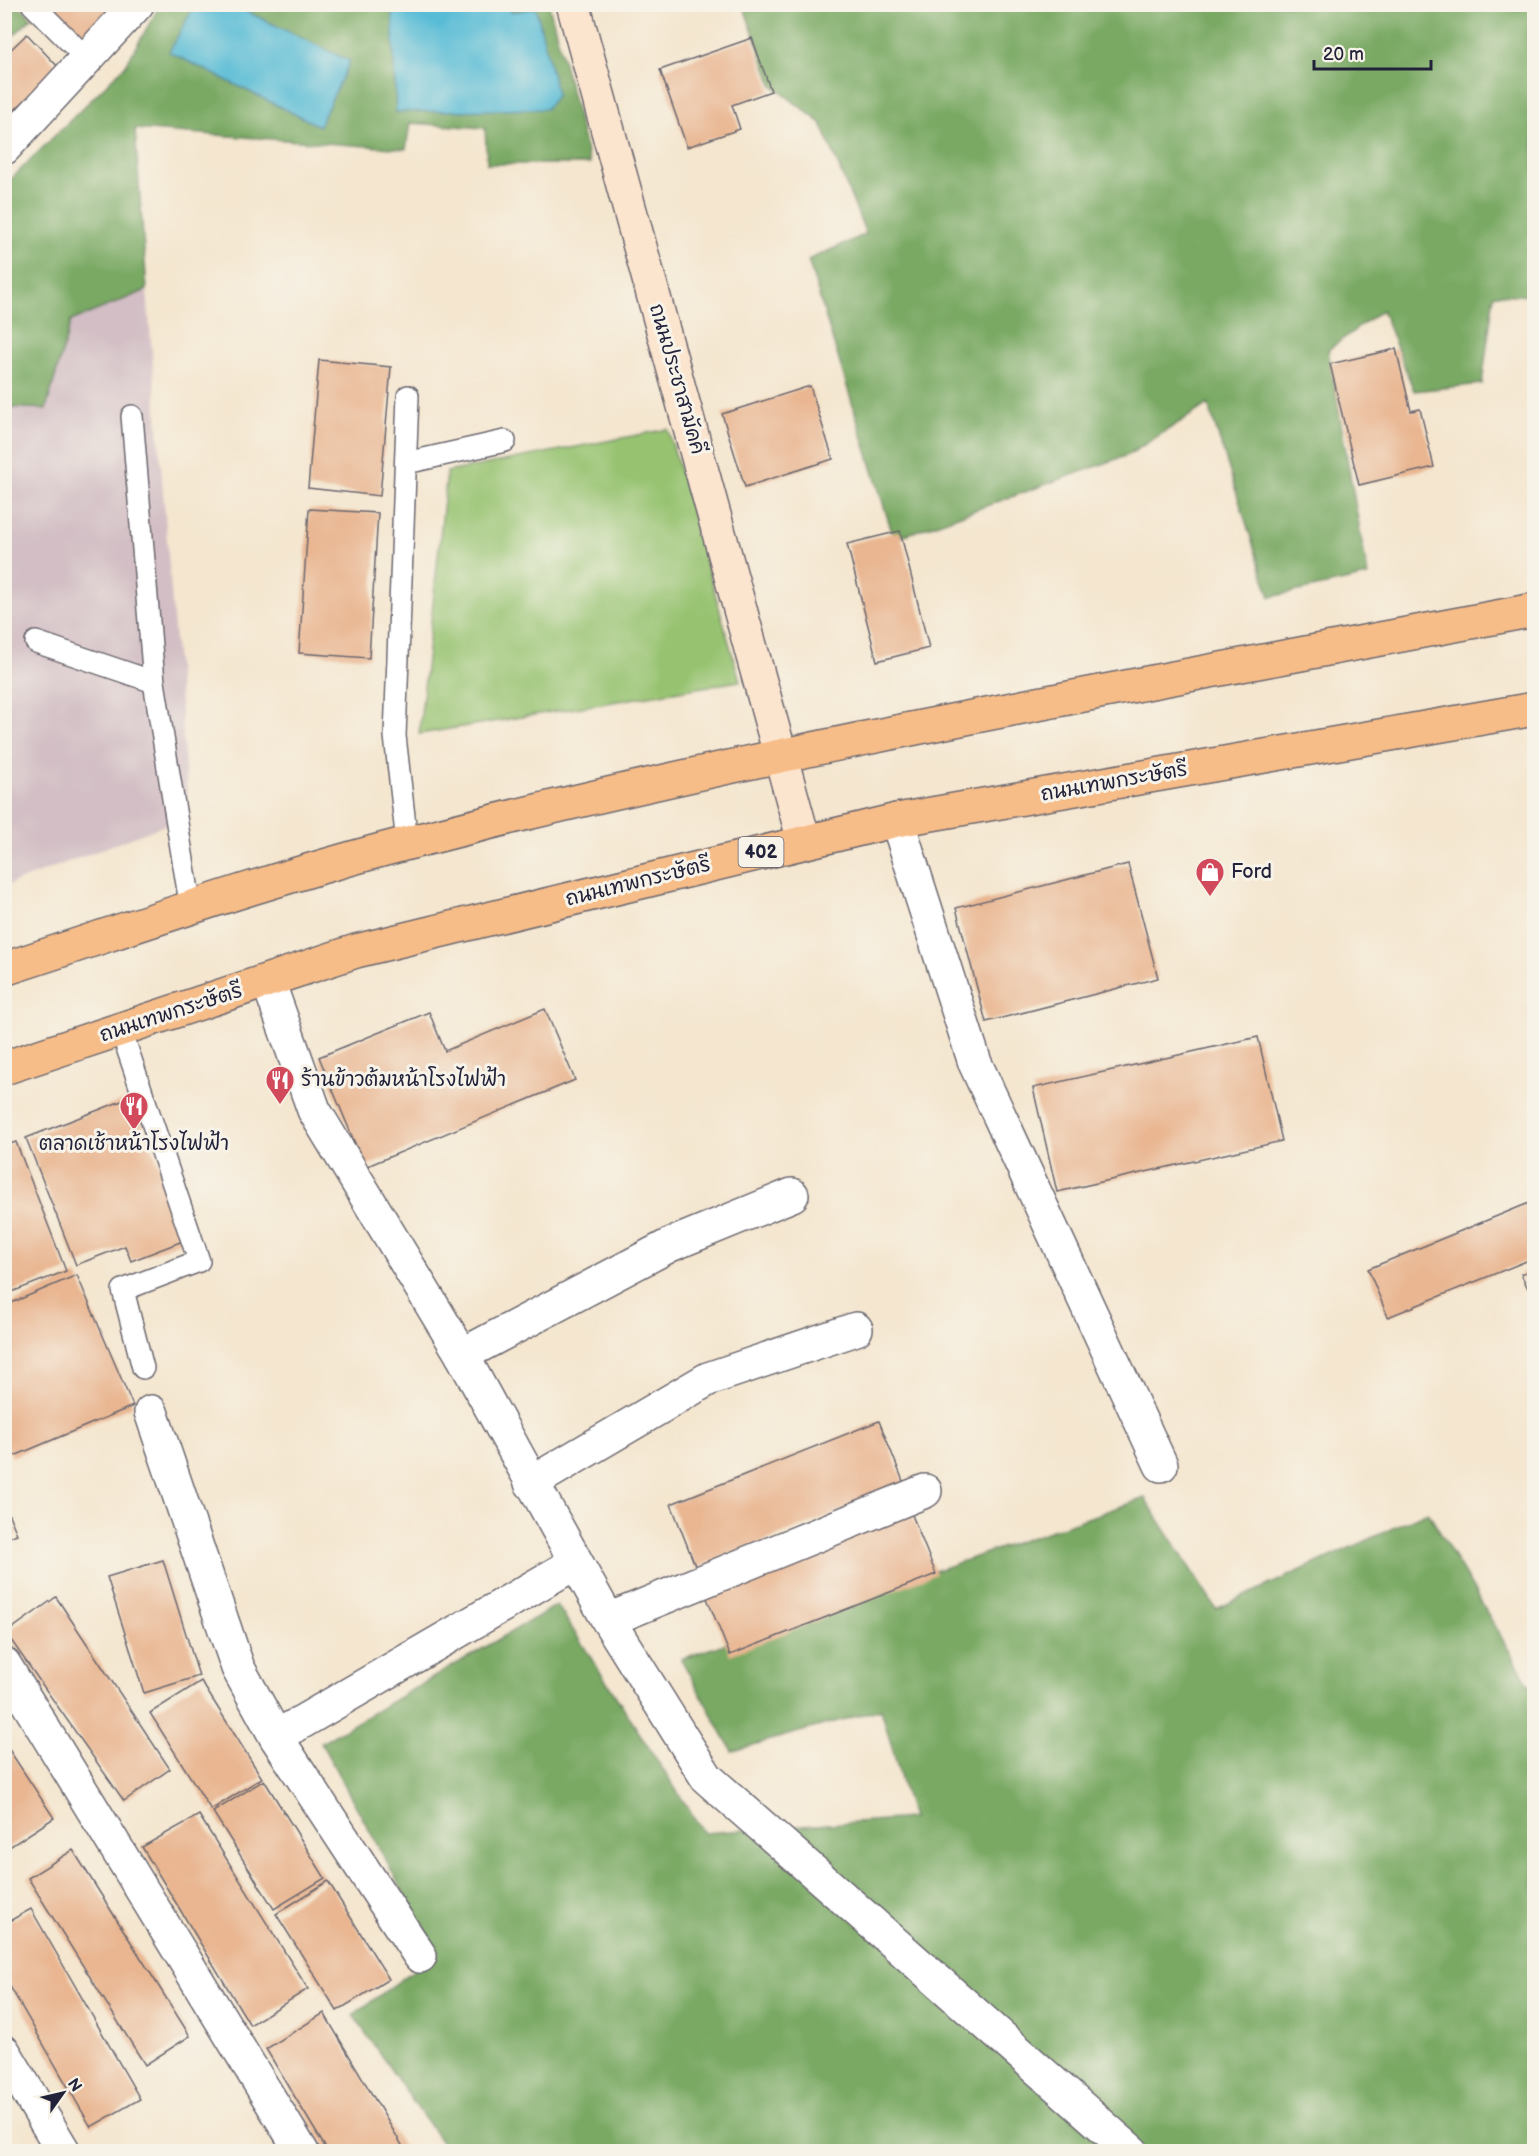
<svg xmlns="http://www.w3.org/2000/svg" width="1539" height="2156" font-family="'Balsamiq Sans','Playpen Sans Thai',sans-serif">
<rect width="100%" height="100%" fill="#f7f3e8"/>
<filter id="ink" filterUnits="userSpaceOnUse"><feTurbulence type="fractalNoise" baseFrequency=".0167" numOctaves="2"/><feDisplacementMap in="SourceGraphic" scale="12" xChannelSelector="R" yChannelSelector="G"/><feConvolveMatrix kernelMatrix="1 2 1 2 8 2 1 2 1" color-interpolation-filters="sRGB"/></filter>
<filter id="wash" filterUnits="userSpaceOnUse"><feTurbulence type="fractalNoise" baseFrequency=".008" numOctaves="4" result="noise"/><feDisplacementMap in="SourceGraphic" scale="24" xChannelSelector="R" yChannelSelector="G"/><feGaussianBlur stdDeviation="1.35" result="paint"/><feColorMatrix in="noise" values="0 0 0 0 0 0 0 0 0 0 0 0 0 0 0 0 0 1.4 0 .05"/><feComposite in="paint" operator="in"/></filter>
<g filter="url(#wash)">
<rect width="100%" height="100%" fill="#f4e6cf"/>
<polygon fill="#d2bec4" points="147,290 189,816 5,886 5,407 46,409 71,321"/>
<polygon fill="#97c371" stroke="#5c7256" stroke-width="1.5" points="668,429 740,681 419,734 447,472"/>
<g fill="#79a963" stroke="#4e664f" stroke-width="1.5">
<polygon points="4,5 18,5 32,18 13,36 5,27"/>
<polygon points="160,5 549,5 590,164 487,164 485,128 410,123 406,149 135,129 147,290 71,321 46,409 5,407 5,185 125,66"/>
<polygon points="743,5 1534,5 1534,296 1494,294 1482,384 1414,391 1382,310 1328,350 1368,576 1270,597 1208,404 1128,455 894,539 808,260 866,234 821,123 772,85"/>
<polygon points="1145,1498 1216,1609 1428,1512 1534,1693 1534,2151 447,2151 353,2015 437,1953 321,1743 557,1605 704,1833 912,1818 881,1709 732,1751 681,1659"/>
</g>
<g fill="#58bcd6" stroke="#3d6f88" stroke-width="1.5">
<polygon points="195,5 233,5 350,61 319,126 169,52"/>
<polygon points="392,5 510,5 511,12 536,8 557,94 546,109 396,112"/>
</g>
<g id="blocks">
<g fill="#e9b691">
<polygon points="39,4 126,4 84,48"/>
<polygon points="27,34 59,68 4,120 4,56"/>
<polygon points="752,38 771,91 732,105 740,129 687,147 660,70"/>
<polygon points="1396,349 1411,411 1420,409 1434,467 1359,485 1330,364"/>
<polygon points="319,360 391,367 380,496 308,488"/>
<polygon points="810,386 833,459 745,487 722,414"/>
<polygon points="309,509 378,513 369,658 299,653"/>
<polygon points="900,531 929,648 877,661 847,544"/>
<polygon points="1128,864 1158,978 986,1022 956,908"/>
<polygon points="545,1009 575,1080 365,1167 319,1057 429,1012 445,1051"/>
<polygon points="1258,1037 1282,1141 1057,1192 1033,1088"/>
<polygon points="132,1097 188,1239 131,1261 125,1246 76,1265 26,1138"/>
<polygon points="16,1142 66,1271 4,1295 4,1146"/>
<polygon points="1534,1201 1534,1258 1388,1317 1368,1269"/>
<polygon points="1534,1268 1534,1301 1521,1274"/>
<polygon points="77,1275 133,1406 12,1457 4,1438 4,1306"/>
<polygon points="879,1421 905,1486 696,1568 671,1504"/>
<polygon points="4,1503 17,1534 4,1539"/>
<polygon points="910,1510 936,1574 730,1655 704,1591"/>
<polygon points="163,1560 199,1676 144,1693 107,1577"/>
<polygon points="56,1597 170,1769 124,1801 6,1633"/>
<polygon points="201,1681 262,1778 211,1810 150,1713"/>
<polygon points="4,1742 54,1818 8,1848 4,1842"/>
<polygon points="264,1780 325,1878 274,1909 213,1812"/>
<polygon points="199,1815 308,1989 250,2025 142,1847"/>
<polygon points="73,1850 190,2036 145,2065 28,1878"/>
<polygon points="328,1881 389,1979 337,2011 276,1914"/>
<polygon points="31,1909 140,2099 91,2127 4,1976 4,1924"/>
<polygon points="324,2013 406,2152 328,2152 266,2049"/>
</g>
</g>
</g>
<g filter="url(#ink)">
<use href="#blocks" fill-opacity="0" stroke="#6c676f" stroke-width="1.5"/>
<g fill="none" stroke-linecap="round" stroke-linejoin="round">
<g stroke="#6c676f" stroke-width="24">
<g id="lane">
<polyline points="32,4 87,59"/>
<polyline points="132,416 154,682 191,909"/>
<polyline points="406,463 505,441"/>
<polyline points="36,642 154,682"/>
<polyline points="407,843 395,736 408,396"/>
<polyline points="121,1030 199,1261 123,1290 143,1368"/>
</g>
</g>
<g stroke="#6c676f" stroke-width="36">
<g id="street">
<polyline points="4,148 137,4"/>
<polyline points="897,820 975,1063 1161,1465"/>
<polyline points="268,981 314,1110 462,1355 608,1620 707,1778 1132,2152"/>
<polyline points="462,1355 670,1245 792,1195"/>
<polyline points="151,1412 238,1668 276,1737 420,1956"/>
<polyline points="531,1483 708,1379 856,1329"/>
<polyline points="608,1620 925,1491"/>
<polyline points="4,1664 302,2152"/>
<polyline points="276,1737 575,1563"/>
<polyline points="4,2052 64,2152"/>
</g>
</g>
<g stroke="#6c676f" stroke-width="36">
<polyline id="secondary" points="573,4 804,841"/>
</g>
<g stroke="#6c676f" stroke-width="36">
<g id="primary">
<path d="M 4,969 C 137,926 269,879 404,844 C 777,747 1157,682 1534,610"/>
<polyline points="4,1068 356,951 897,820 1534,709"/>
</g>
</g>
<use href="#lane" stroke="#fff" stroke-width="21"/>
<use href="#street" stroke="#fff" stroke-width="33"/>
<use href="#secondary" stroke="#fce5cf" stroke-width="33"/>
<use href="#primary" stroke="#f7bd88" stroke-width="33"/>
</g>
</g>
<defs>
<g id="shop-pin" transform="scale(1.5)"><path d="M0 17L-7.5 6A9.5 9.5 0 1 1 7.5 6Z" fill="#d1495b" stroke="#f7f3e8"/><path d="M-5-2.5h2.3a2.7 3.5 0 0 1 5.4 0H5L5.5 6h-11ZM-1.5-2.5h3a1.5 2.3 0 0 0-3 0Z" fill="#fff"/></g>
<g id="restaurant-pin" transform="scale(1.5)"><path d="M0 17L-7.5 6A9.5 9.5 0 1 1 7.5 6Z" fill="#d1495b" stroke="#f7f3e8"/><path d="M-5-6h1v4h1v-4h1v4h1v-4h1v5L-1.5 .5V6h-2V.5L-5-1ZM5-6V6H3V1.5H1.5Q1.5-4 5-6Z" fill="#fff"/></g>
</defs>
<g fill-rule="evenodd">
<use href="#shop-pin" x="1210" y="872"/>
<use href="#restaurant-pin" x="280" y="1080"/>
<use href="#restaurant-pin" x="134" y="1106"/>
</g>
<g text-anchor="middle" dominant-baseline="central" stroke-width="6" stroke-linejoin="round" paint-order="stroke">
<rect fill="#f7f3e8" stroke="#62616f" stroke-width="1.5" x="738.5" y="837" width="45" height="30" rx="4.5"/>
<g font-size="18" font-weight="bold" fill="#22223b">
<text x="761" y="852">402</text>
</g>
<g font-size="20" fill="#22223b" stroke="#f7f3e8">
<text transform="translate(677 379) rotate(74)">ถนนประชาสามัคคี</text>
<text transform="translate(1114 782) rotate(-10)">ถนนเทพกระษัตรี</text>
<text transform="translate(638 882) rotate(-14)">ถนนเทพกระษัตรี</text>
<text transform="translate(171 1013) rotate(-18)">ถนนเทพกระษัตรี</text>
</g>
<g font-size="20" fill="#22223b" stroke="#f7f3e8" text-anchor="start">
<text x="1231" y="872">Ford</text>
<text x="301" y="1080">ร้านข้าวต้มหน้าโรงไฟฟ้า</text>
<text x="134" y="1144" text-anchor="middle">ตลาดเช้าหน้าโรงไฟฟ้า</text>
</g>
</g>
<rect width="1539" height="2156" fill="none" stroke="#f7f3e8" stroke-width="24"/>
<g transform="translate(63 2093) rotate(56)" stroke="#f7f3e8" stroke-width="4.5" paint-order="stroke">
<path d="M0-4.5L10 22L0 15L-10 22Z" fill="#22223b"/>
<text y="-9" font-size="16" font-weight="bold" text-anchor="middle" fill="#22223b">N</text>
</g>
<path d="M1314 60v9h117v-9" fill="none" stroke="#22223b" stroke-width="3"/>
<text x="1323" y="60" font-size="18" fill="#22223b" stroke="#f7f3e8" stroke-width="4.5" paint-order="stroke">20 m</text>
</svg>
